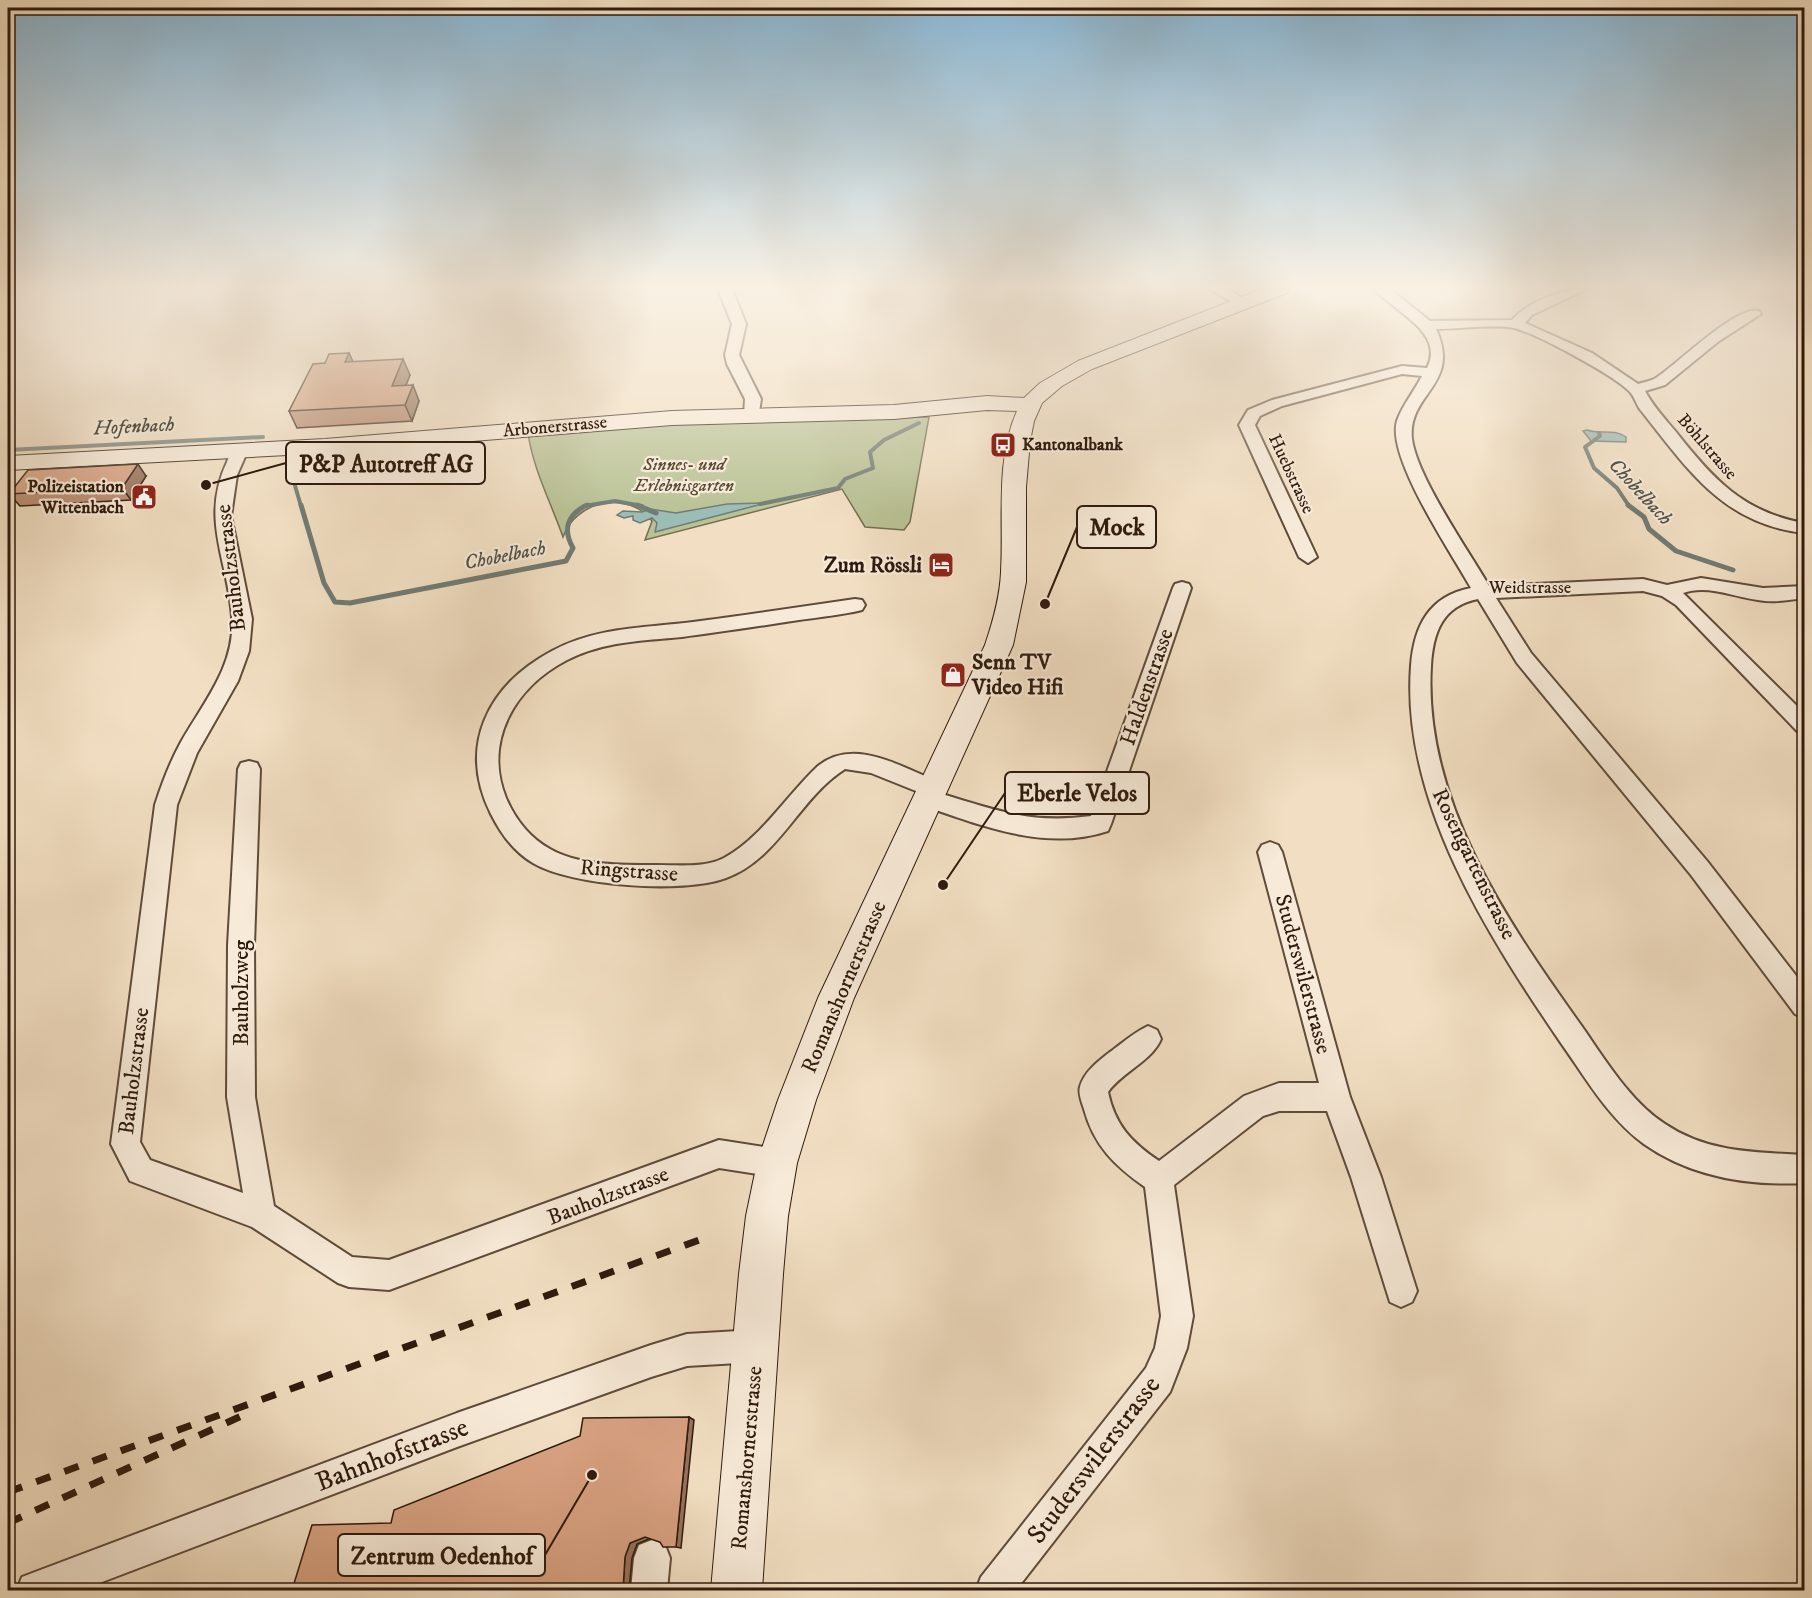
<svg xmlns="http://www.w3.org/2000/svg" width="1812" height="1598" font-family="'IM FELL DW Pica',serif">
<rect width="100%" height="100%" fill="#f2dfc3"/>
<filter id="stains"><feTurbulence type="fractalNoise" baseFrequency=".00333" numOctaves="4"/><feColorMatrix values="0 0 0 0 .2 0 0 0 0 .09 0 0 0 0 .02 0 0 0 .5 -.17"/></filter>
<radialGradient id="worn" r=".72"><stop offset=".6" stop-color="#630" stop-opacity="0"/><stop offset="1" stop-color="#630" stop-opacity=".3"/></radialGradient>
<path fill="#b9c295" stroke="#746e51" stroke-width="1.5" d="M 929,417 L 910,522 L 904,530 L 865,527 L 842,489 L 645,540 L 652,521 C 628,489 575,501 563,537 C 551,503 533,469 528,433 L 601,426 Z"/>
<g fill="#9cbcb8" stroke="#707b74" stroke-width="1.5">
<path d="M 1587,430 C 1601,435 1613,428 1626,437 L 1626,442 L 1591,441 L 1583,431 Z"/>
<polygon points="766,503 655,532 657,523 652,518 640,523 633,520 633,516 624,518 617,515 623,511 642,512 650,509 676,513 727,504"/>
</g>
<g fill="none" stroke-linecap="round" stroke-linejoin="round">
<g stroke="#707b74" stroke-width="4">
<polyline points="1599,433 1600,436 1585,447 1594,468 1617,488 1629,506"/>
<polyline points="8,450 263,437"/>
<polyline points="290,469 301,506"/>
<polyline points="760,504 838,488 845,479 873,468 870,452 884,440 919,423"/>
<polyline points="584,506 615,501 642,506"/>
</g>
<g stroke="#707b74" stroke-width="5">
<path d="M 301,505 L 324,583 L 335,602 L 350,603 L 566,561 L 573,548 C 562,529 568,514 587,505"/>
<polyline points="637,505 656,513"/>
<polyline points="1628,505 1644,517 1649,529 1676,551 1733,570"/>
</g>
<g stroke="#5f4b3a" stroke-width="4">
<g id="street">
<polygon points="718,289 732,289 746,324 739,355 761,399 758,419 746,419 744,416 745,399 727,364 725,355 732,324"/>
<polygon points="1210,289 1228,289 1250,303 1248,306 1238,306"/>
<path d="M 1374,289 L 1390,289 L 1430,321 L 1512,320 C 1530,301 1561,289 1587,289 L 1532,315 L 1525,323 L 1592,353 L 1638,384 C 1644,382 1651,381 1656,378 C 1677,365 1736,305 1759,311 L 1761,314 L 1719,341 L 1665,385 L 1645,391 C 1653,406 1665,419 1676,432 C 1713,479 1743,512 1804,523 L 1804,533 C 1722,524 1687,468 1639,408 C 1636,403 1634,396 1630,392 C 1616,376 1535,333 1514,328 C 1495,324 1457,329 1436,329 C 1462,385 1407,393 1412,439 C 1417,477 1468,550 1489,586 L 1643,579 L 1667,585 L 1701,578 L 1763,588 L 1804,586 L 1804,598 C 1789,600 1773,603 1758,600 C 1734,597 1707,584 1683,593 L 1804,713 L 1804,733 L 1797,731 L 1676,605 L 1662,596 L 1643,591 L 1496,598 L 1531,653 L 1707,861 L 1804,986 L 1804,1018 L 1795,1014 L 1691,875 L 1517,663 L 1478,599 C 1442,606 1433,633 1431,666 C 1423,801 1508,923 1583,1028 C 1606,1061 1630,1101 1665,1124 C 1708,1153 1755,1152 1804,1155 L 1804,1183 C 1749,1186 1691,1177 1644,1144 C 1609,1119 1585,1077 1561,1043 C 1488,936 1401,801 1411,666 C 1414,626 1429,596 1471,588 C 1452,554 1386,457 1397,421 C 1402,406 1415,390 1422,376 L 1402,374 L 1282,406 L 1260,416 L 1255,425 L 1317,557 L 1308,563 L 1299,557 L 1239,425 L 1248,410 L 1272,400 L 1402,366 L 1427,368 C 1446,332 1392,310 1374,289 Z"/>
<path d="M 240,445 L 248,450 L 237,475 L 231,516 L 252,619 L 249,651 L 238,681 L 197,753 L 177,805 L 140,1142 L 150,1160 L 243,1193 L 227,1097 L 228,945 L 238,769 L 241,763 L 249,761 L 257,763 L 260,769 L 254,945 L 255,1097 L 274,1206 L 352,1257 L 389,1260 L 719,1140 L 777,1149 L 787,1153 L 791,1163 L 787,1173 L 777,1177 L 719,1168 L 389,1290 L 349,1287 L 338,1283 L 252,1227 L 130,1181 L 111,1144 L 155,805 C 162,783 170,762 181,742 C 203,703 236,665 232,617 C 228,560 200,519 227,462 C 230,454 231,447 240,445 Z"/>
<path d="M 1182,582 L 1189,584 L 1191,588 L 1111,824 L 1108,831 C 1045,852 981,825 921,805 L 918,799 L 921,793 L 871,773 L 845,769 C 799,798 779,859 726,878 C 683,894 572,886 533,863 C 514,852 501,834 491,814 C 457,746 488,685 552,651 C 596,627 645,628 693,622 C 747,615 801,607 855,599 L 862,600 L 865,605 L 862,610 C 842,615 820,617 799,620 C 760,626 721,632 682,637 C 642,641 604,641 567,660 C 515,687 483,741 506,798 C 515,819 530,838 550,849 C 579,866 624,865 657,865 C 677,865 706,868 724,858 C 762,837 787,795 818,766 C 856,736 903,769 942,783 L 945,789 L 942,794 C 999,811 1031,824 1091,816 L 1173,588 L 1175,584 Z"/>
<path d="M 1270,842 L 1278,845 L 1282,852 L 1350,1097 L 1381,1177 L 1417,1291 L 1412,1302 L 1401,1307 L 1390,1302 L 1351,1177 L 1327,1111 L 1279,1111 L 1263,1116 L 1174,1185 L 1193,1316 L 1187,1348 L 1170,1392 L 1016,1590 L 976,1590 L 981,1577 L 1146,1368 L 1155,1348 L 1161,1316 L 1145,1187 C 1115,1166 1094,1146 1084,1109 C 1082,1103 1078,1093 1080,1087 C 1084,1071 1101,1059 1114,1049 C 1125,1041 1135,1032 1148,1026 L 1157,1030 L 1161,1039 C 1152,1061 1122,1072 1108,1092 C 1115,1125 1131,1142 1159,1161 L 1244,1096 L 1279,1083 L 1319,1083 L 1258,852 L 1262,845 Z"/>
<polygon points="756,1330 767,1335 772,1346 767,1357 756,1362 687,1366 651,1377 457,1447 81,1590 17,1590 22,1577 35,1572 457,1413 651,1345 687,1334"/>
<polygon points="652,1540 665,1545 670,1558 667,1590 631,1590 634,1558 639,1545"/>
</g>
</g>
<g stroke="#2e1a0d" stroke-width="2">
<path id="secondary" d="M 1262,289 L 1289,289 L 1287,293 L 1092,369 L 1062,386 L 1042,403 L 1034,421 L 1030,441 L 1026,487 L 1026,582 L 1013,645 L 854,998 L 816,1100 L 797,1163 L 788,1216 L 783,1274 L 762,1590 L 711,1590 L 739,1274 L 746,1216 L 757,1163 L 778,1100 L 818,998 L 985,645 C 993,621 1000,597 1001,572 C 1004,520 995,460 1017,411 L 987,410 L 894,419 L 672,425 L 325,453 L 8,470 L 8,456 L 325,439 L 672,411 L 894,405 L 987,396 L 1024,398 L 1040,383 L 1078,361 Z"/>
</g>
<use href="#street" fill="#f7ead8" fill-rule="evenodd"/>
<use href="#secondary" fill="#f7ead8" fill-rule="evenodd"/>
<g stroke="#2e1a0d" stroke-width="7" stroke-dasharray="15 15" stroke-linecap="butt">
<polyline points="8,1492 702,1239"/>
<polyline points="8,1523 248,1413"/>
</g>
</g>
<g fill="#ba8a6f" stroke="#2e1a0d" stroke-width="1.5">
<polygon points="349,353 353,362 410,375 406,385 419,401 412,421 297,428 289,411 325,363"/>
<polygon points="146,476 131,500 20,506 9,494"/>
</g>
<g fill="#97715a" stroke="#2e1a0d" stroke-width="1.5">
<polygon points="349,353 356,369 345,362"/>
<polygon points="403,359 410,375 399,402 392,386"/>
<polygon points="413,385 419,401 412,421 405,405"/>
<polygon points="138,464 146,476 131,500 122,488"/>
<polygon points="689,1417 694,1420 681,1548 676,1547"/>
<polygon points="645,1537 651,1538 637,1544 632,1558 629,1590 630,1590 623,1590 625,1557 630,1543"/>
</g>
<g fill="#d8a181" stroke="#2e1a0d" stroke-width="1.5">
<polygon points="349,353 345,362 403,359 392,386 413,385 405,405 289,411 313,364 325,363 329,354"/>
<polygon points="138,464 122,488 9,494 28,470"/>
<polygon points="689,1417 676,1547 663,1547 660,1542 645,1537 630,1543 625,1557 623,1590 292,1590 312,1525 391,1523 394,1510 580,1436 583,1418"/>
</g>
<linearGradient id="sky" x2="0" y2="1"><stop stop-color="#89b7d5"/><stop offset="0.56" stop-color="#f9f1e4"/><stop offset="1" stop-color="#f9f1e4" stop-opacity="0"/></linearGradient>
<rect width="1812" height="513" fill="url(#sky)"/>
<defs>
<g id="bus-square" transform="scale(1.35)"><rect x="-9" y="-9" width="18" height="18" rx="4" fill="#8f2418" stroke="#f7ead8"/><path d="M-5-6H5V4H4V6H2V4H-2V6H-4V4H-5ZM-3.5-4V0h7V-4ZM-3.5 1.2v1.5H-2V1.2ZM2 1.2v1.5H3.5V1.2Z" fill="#fff"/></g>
<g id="civic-square" transform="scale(1.35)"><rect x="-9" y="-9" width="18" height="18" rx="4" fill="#8f2418" stroke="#f7ead8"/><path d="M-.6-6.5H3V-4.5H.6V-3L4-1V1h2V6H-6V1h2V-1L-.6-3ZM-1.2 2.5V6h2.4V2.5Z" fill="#fff"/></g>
<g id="hotel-square" transform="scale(1.35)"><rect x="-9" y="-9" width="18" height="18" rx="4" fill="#8f2418" stroke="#f7ead8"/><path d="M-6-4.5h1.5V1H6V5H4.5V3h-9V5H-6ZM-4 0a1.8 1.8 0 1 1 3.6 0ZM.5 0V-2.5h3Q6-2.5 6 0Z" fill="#fff"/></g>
<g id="shop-square" transform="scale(1.35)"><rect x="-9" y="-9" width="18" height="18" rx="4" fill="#8f2418" stroke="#f7ead8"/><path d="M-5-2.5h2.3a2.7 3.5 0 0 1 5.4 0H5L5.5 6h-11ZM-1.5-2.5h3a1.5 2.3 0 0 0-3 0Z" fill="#fff"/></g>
</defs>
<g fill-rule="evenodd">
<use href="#bus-square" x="1003" y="445"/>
<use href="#civic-square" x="144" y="497"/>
<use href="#hotel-square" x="941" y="565"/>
<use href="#shop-square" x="953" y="675"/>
</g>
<g text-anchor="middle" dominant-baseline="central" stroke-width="4.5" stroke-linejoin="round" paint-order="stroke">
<g font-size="18" fill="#2e1a0d" stroke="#f7ead8">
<text transform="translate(555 427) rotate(-5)">Arbonerstrasse</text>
<text transform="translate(1707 447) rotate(49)">Böhlstrasse</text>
<text transform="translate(1291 474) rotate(65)">Huebstrasse</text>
<text x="1530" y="588">Weidstrasse</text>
</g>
<g font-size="18" font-weight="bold" fill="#2e1a0d" stroke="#f7ead8" text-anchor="start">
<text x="1022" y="445">Kantonalbank</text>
<text x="124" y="487" text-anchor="end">Polizeistation<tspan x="124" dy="21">Wittenbach</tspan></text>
</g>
<g font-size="18" font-style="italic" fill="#584c36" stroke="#f7ead8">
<text x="684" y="465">Sinnes- und<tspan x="684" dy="21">Erlebnisgarten</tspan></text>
</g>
<g font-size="20" font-style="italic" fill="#545349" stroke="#f7ead8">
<text transform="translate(134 427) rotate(-3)">Hofenbach</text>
<text transform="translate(1640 492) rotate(47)">Chobelbach</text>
<text transform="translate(505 556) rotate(-11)">Chobelbach</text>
</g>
<g font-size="22" font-weight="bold" fill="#2e1a0d" stroke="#f7ead8" text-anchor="end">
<text x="922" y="565">Zum Rössli</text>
<text x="972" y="662" text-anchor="start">Senn TV<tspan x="972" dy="25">Video Hifi</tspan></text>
</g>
<g font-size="22" fill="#2e1a0d" stroke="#f7ead8">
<text transform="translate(231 568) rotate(-97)">Bauholzstrasse</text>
<text transform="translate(1147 687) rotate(-71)">Haldenstrasse</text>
<text transform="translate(1474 864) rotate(64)">Rosengartenstrasse</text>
<text transform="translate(629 871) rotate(4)">Ringstrasse</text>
<text transform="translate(1303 974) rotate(75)">Studerswilerstrasse</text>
<text transform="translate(844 987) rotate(-67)">Romanshornerstrasse</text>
<text transform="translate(241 993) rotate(-90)">Bauholzweg</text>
<text transform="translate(134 1071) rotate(-83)">Bauholzstrasse</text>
<text transform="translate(608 1196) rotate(-21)">Bauholzstrasse</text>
<text transform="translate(747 1458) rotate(-85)">Romanshornerstrasse</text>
</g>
<g font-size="27" fill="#2e1a0d" stroke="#f7ead8">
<text transform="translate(392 1455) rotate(-21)">Bahnhofstrasse</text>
<text transform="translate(1094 1460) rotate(-53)">Studerswilerstrasse</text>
</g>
</g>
<path fill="none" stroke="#2e1a0d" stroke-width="2" d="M206 485L286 463M1045 604L1077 527M943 885L1005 793M592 1475L545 1555"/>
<g fill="#2e1a0d" stroke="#f7ead8" stroke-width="2">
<circle cx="206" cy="485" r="6"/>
<circle cx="1045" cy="604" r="6"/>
<circle cx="943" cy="885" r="6"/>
<circle cx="592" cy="1475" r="6"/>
</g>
<g fill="#f7ead8" stroke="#2e1a0d" stroke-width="2">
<rect x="286" y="442" width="199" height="42" rx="6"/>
<rect x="1077" y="506" width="79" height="42" rx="6"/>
<rect x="1005" y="772" width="144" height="42" rx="6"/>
<rect x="338" y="1534" width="207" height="42" rx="6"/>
</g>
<g font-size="24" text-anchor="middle" font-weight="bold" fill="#2e1a0d">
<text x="386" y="472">P&amp;P Autotreff AG</text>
<text x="1117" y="535">Mock</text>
<text x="1077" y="801">Eberle Velos</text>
<text x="442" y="1564">Zentrum Oedenhof</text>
</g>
<rect width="1812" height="1598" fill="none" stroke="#f2dfc3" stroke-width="30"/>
<rect x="9" y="9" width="1794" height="1580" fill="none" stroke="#2e1a0d" stroke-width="3"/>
<rect x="15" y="15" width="1782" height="1568" fill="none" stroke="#2e1a0d" stroke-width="1.5"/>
<rect width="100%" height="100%" filter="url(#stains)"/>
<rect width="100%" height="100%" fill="url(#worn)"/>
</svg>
